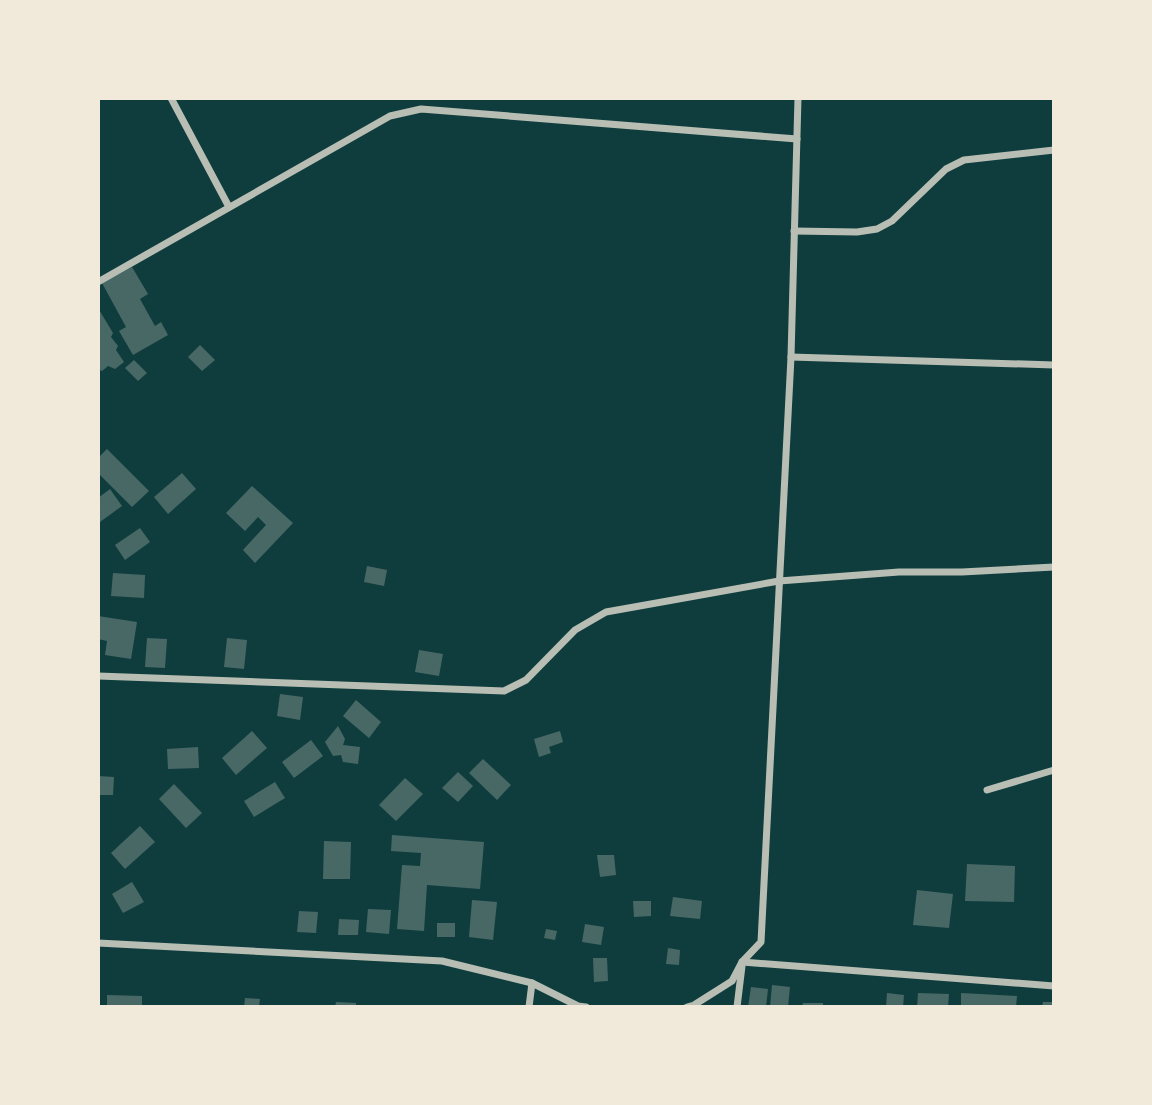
<svg xmlns="http://www.w3.org/2000/svg" width="1152" height="1105" font-family="Roboto,sans-serif">
<rect width="100%" height="100%" fill="#0f3d3e"/>
<g fill="#486865">
<polygon points="132,267 148,294 140,299 155,326 161,322 168,335 133,355 119,331 126,327 102,283"/>
<polygon points="98,308 113,333 111,337 118,346 116,350 124,362 115,369 108,366 102,371 98,369"/>
<polygon points="200,345 215,360 202,371 188,357"/>
<polygon points="134,360 147,373 138,381 125,368"/>
<polygon points="107,449 149,491 132,507 98,473 98,458"/>
<polygon points="182,473 196,489 168,514 154,497"/>
<polygon points="252,486 293,523 255,563 243,550 266,525 258,517 245,531 226,513"/>
<polygon points="110,489 122,506 100,522 98,519 98,498"/>
<polygon points="140,528 150,542 125,560 115,545"/>
<polygon points="367,566 387,570 384,586 364,582"/>
<polygon points="113,573 145,575 144,598 111,596"/>
<polygon points="98,616 137,622 131,659 105,655 107,641 98,639"/>
<polygon points="147,638 167,639 165,668 145,667"/>
<polygon points="227,638 247,640 244,669 224,667"/>
<polygon points="419,650 443,654 439,676 415,672"/>
<polygon points="280,694 303,697 300,720 277,716"/>
<polygon points="356,700 381,722 369,738 343,716"/>
<polygon points="338,726 345,739 343,745 360,747 358,764 343,762 341,755 333,756 325,742"/>
<polygon points="252,731 267,748 236,775 222,758"/>
<polygon points="560,731 563,742 549,747 551,753 539,757 534,739"/>
<polygon points="311,740 323,756 294,778 282,762"/>
<polygon points="198,747 199,768 168,769 167,749"/>
<polygon points="483,759 511,785 497,800 469,773"/>
<polygon points="458,772 473,786 458,802 442,788"/>
<polygon points="98,776 114,777 113,795 98,795"/>
<polygon points="405,778 423,794 396,821 379,805"/>
<polygon points="275,782 285,798 254,817 244,801"/>
<polygon points="174,784 202,813 186,828 159,799"/>
<polygon points="140,826 155,842 125,869 111,853"/>
<polygon points="392,835 484,842 480,889 427,885 424,931 397,929 402,865 420,866 421,853 391,851"/>
<polygon points="324,841 351,842 350,879 323,879"/>
<polygon points="597,855 614,855 616,875 600,877"/>
<polygon points="967,864 1015,866 1014,902 965,901"/>
<polygon points="132,882 144,902 123,913 112,894"/>
<polygon points="917,890 953,894 949,928 913,925"/>
<polygon points="673,897 702,901 700,919 670,916"/>
<polygon points="472,900 497,902 493,940 469,937"/>
<polygon points="633,901 651,901 651,916 634,917"/>
<polygon points="368,909 391,910 389,934 366,932"/>
<polygon points="299,911 318,912 316,933 297,932"/>
<polygon points="339,919 359,920 358,935 338,935"/>
<rect x="437" y="923" width="18" height="14"/>
<polygon points="585,924 604,927 601,945 582,942"/>
<polygon points="546,929 557,931 555,940 544,938"/>
<polygon points="668,948 680,950 679,965 666,964"/>
<polygon points="593,958 607,958 608,981 594,982"/>
<polygon points="772,985 790,987 788,1007 770,1007"/>
<polygon points="751,987 768,989 766,1007 748,1007"/>
<polygon points="887,993 904,995 903,1007 886,1007"/>
<polygon points="918,993 949,994 948,1007 917,1007"/>
<polygon points="961,993 1017,996 1016,1007 961,1007"/>
<polygon points="107,995 142,996 142,1007 107,1007"/>
<polygon points="245,998 260,999 259,1007 244,1007"/>
<polygon points="336,1002 356,1003 356,1007 335,1007"/>
<polygon points="1043,1002 1054,1002 1054,1007 1042,1007"/>
<polygon points="803,1003 823,1003 823,1007 802,1007"/>
</g>
<g fill="none" stroke-linecap="round" stroke-linejoin="round">
<g stroke="#b8beb3" stroke-width="7">
<polyline points="171,98 229,207"/>
<polyline points="794,231 857,232 877,229 892,221 946,169 964,160 1054,150"/>
<polyline points="98,282 390,116 421,109 797,139"/>
<polyline points="791,357 1054,365"/>
<polyline points="98,676 504,691 526,680 575,630 606,612 779,581 899,572 962,572 1054,567"/>
<polyline points="987,790 1054,770"/>
<polyline points="98,943 442,961 532,983 578,1006 586,1007"/>
<polyline points="742,962 1054,986"/>
<polyline points="529,1007 532,983"/>
<polyline points="687,1007 694,1005 732,981 742,962 761,942 791,357 798,98"/>
<polyline points="737,1007 742,966"/>
</g>
</g>
<rect width="1152" height="1105" fill="none" stroke="#f1e9da" stroke-width="200"/>
</svg>
